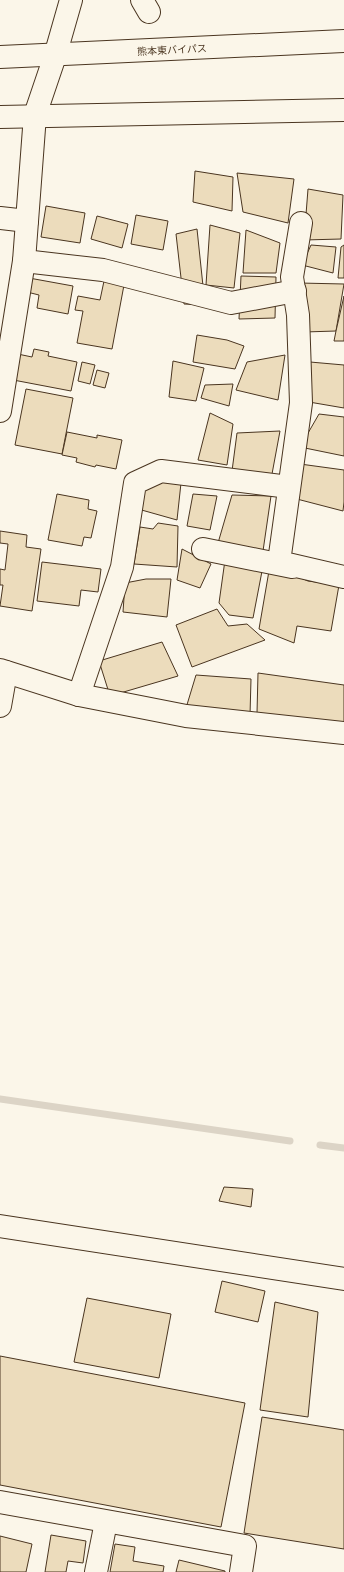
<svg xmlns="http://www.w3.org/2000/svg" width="344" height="1572" font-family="'DejaVu Sans','Noto Sans JP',sans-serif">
<rect width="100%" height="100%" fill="#fbf6e9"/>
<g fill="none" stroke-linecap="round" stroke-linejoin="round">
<g stroke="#dcd4c6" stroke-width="7">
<polyline points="0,1099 290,1141"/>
<polyline points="320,1145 344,1148"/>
</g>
</g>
<g fill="#ecdcbc" stroke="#4a3520">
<polygon points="195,171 233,177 232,211 193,202"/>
<polygon points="237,173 294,179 288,223 243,212"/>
<polygon points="308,189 343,195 341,239 304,240"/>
<polygon points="46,206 85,213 80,243 41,237"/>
<polygon points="136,215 168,221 163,250 131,244"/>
<polygon points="97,216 128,224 122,248 91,239"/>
<polygon points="210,225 240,233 234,288 206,285"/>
<polygon points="197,229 205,305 184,304 176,234"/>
<polygon points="246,230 280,243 276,273 243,273"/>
<polygon points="311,245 336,247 333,273 302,265"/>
<polygon points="344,245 344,278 338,278 341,247"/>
<polygon points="241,276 276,277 275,318 239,319"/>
<polygon points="29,278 73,286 68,314 37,308 39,295 27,292"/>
<polygon points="104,281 124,285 112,349 77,343 83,311 75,310 78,296 100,300"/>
<polygon points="299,283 344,284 336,331 304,332"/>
<polygon points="344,296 344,341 334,341 336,331"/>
<polygon points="197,335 227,340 244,346 235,369 193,362"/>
<polygon points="34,349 49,352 48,356 77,362 71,391 8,379 13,353 32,357"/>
<polygon points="285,355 278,400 236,390 247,362"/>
<polygon points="173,361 204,368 196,401 169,397"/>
<polygon points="82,362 95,365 90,384 78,381"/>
<polygon points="310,362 344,365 344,408 309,402"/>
<polygon points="97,370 109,373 105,388 93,385"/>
<polygon points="233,384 229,406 201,398 205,385"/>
<polygon points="26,389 73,398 62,454 15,445"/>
<polygon points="210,413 233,424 227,465 198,460"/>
<polygon points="319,414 344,417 344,456 300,447"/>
<polygon points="280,431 272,474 232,471 237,433"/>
<polygon points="67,432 97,438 97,435 122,440 116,469 96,465 95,467 76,462 77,458 62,455"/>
<polygon points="300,464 344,470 344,502 343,511 293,498"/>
<polygon points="135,471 181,483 177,520 138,509"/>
<polygon points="57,494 89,500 88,509 97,511 91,538 84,537 82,546 48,540"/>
<polygon points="193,494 217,496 210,530 187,526"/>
<polygon points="232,495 271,496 263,551 218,543"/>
<polygon points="158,523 178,526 177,567 134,564 140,527 153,529"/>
<polygon points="0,531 27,535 26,547 41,549 32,611 0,606 3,585 0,585 0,569 5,570 8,544 0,543"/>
<polygon points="182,549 211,564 200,588 177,580"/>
<polygon points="225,560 263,566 253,618 229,615 219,603"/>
<polygon points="42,562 101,569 98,592 81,590 79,606 37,601"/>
<polygon points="270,565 308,581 339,585 331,631 297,626 294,643 259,629"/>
<polygon points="146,579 171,579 167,617 123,612 125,583"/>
<polygon points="217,609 228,626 247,624 265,640 192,667 176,625"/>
<polygon points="162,642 178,676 110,696 99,661"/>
<polygon points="258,673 344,685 344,723 257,713"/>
<polygon points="196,675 251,679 250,715 186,708"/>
<polygon points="224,1187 253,1189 251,1207 219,1201"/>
<polygon points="222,1281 265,1291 258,1322 215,1312"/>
<polygon points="87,1298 171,1314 159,1378 74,1362"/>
<polygon points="275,1302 318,1312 308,1417 260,1410"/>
<polygon points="0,1356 245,1403 221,1527 0,1485"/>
<polygon points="262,1417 344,1430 344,1549 244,1533"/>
<polygon points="51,1535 86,1541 83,1563 68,1561 66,1572 45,1572"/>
<polygon points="0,1536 32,1544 26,1572 0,1572"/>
<polygon points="115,1544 135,1547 133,1561 164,1566 163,1572 110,1572"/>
<polygon points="179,1560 225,1571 225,1572 176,1572"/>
</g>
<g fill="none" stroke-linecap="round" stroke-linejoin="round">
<g stroke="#4a3520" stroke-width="24">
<g id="minor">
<polyline points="142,0 149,12"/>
<polyline points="0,218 27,221"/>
<polyline points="301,223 292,277 298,315 301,403 279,562 344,577"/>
<polyline points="24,261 103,270 231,303 295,291"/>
<polyline points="0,411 24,261 35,115 55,56 71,0"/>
<polyline points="203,549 292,567"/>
<polyline points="0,670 79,695 186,716 344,733"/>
<polyline points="79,695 122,567 135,483 161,471 289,487"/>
<polyline points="0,706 6,672"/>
<polyline points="0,1226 344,1279"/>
<polyline points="0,1502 245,1546 241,1572"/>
<polyline points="96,1572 106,1522"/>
</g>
</g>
<g stroke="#4a3520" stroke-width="24">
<g id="highway">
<polyline points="0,57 344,41"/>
<polyline points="0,117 344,110"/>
</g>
</g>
<use href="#minor" stroke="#fbf6e9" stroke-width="22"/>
<use href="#highway" stroke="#fbf6e9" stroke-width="22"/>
</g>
<g text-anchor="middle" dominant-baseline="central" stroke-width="3" stroke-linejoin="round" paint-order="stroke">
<g font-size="10" fill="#4a3520" stroke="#fbf6e9">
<text transform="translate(172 50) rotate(-3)">熊本東バイパス</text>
</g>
</g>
</svg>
